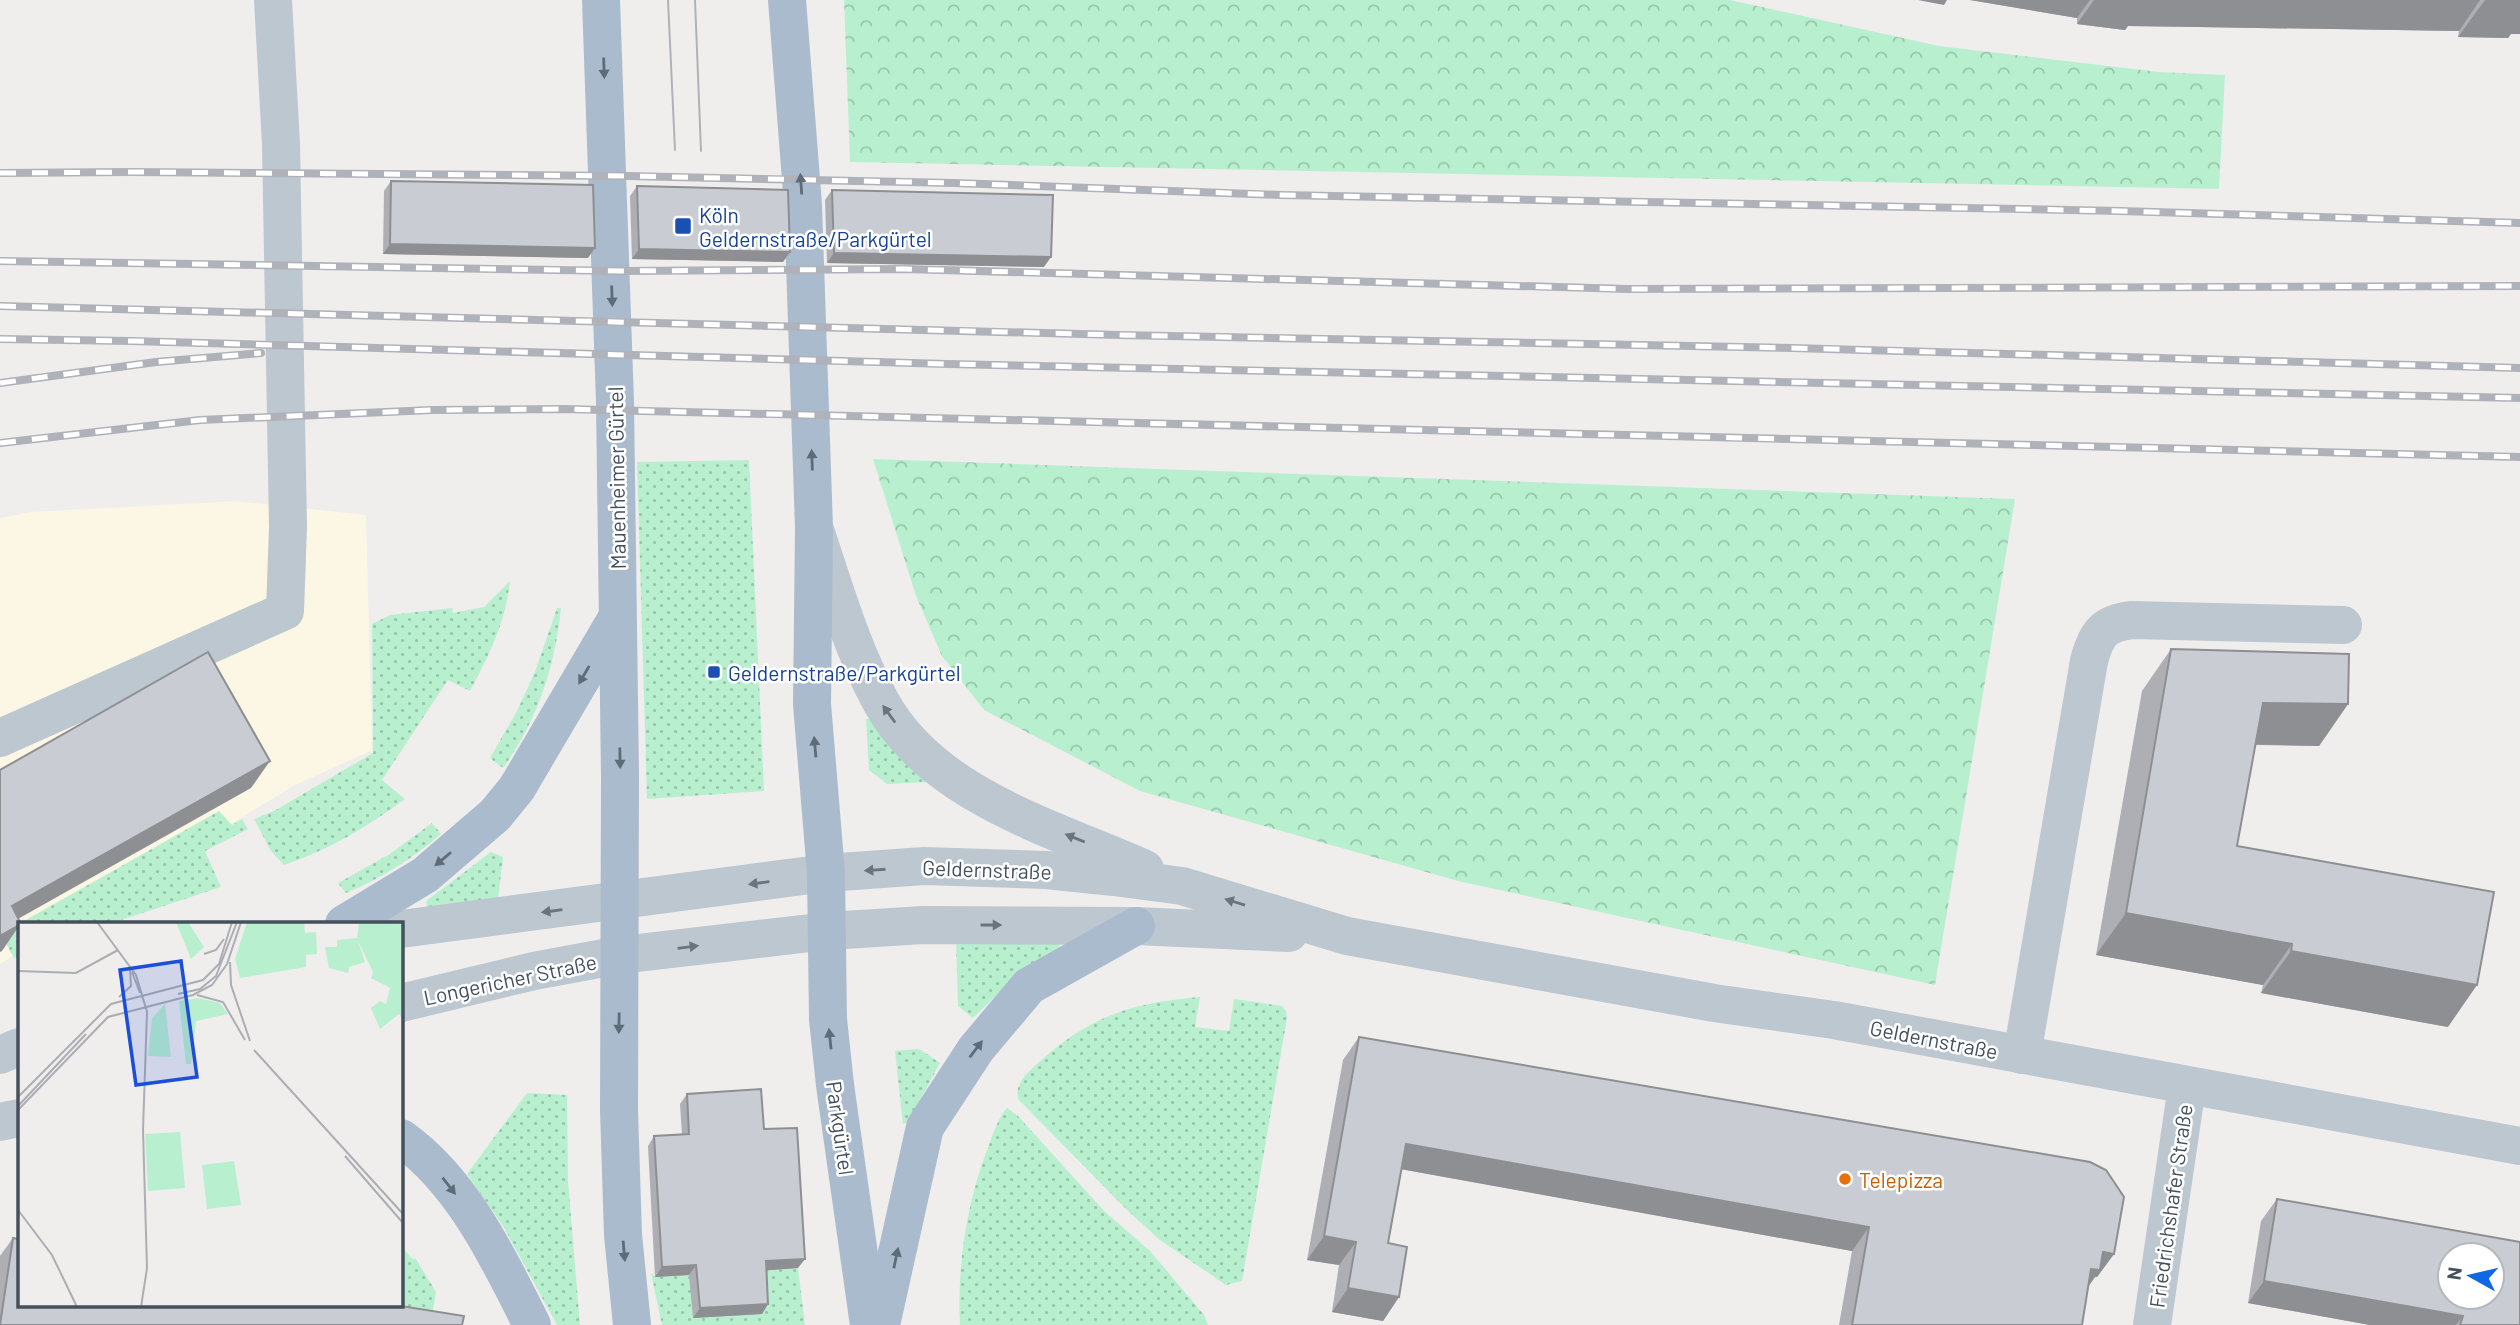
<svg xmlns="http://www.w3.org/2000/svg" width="2520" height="1325" font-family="Barlow,sans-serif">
<defs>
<pattern id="grass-dots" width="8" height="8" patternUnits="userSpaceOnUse" patternTransform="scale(1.75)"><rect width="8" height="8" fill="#b8f0cf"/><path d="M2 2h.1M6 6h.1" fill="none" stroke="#97c5ab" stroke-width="1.8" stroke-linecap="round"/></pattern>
<pattern id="forest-crowns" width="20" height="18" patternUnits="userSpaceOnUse" patternTransform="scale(1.75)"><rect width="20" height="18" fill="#b8f0cf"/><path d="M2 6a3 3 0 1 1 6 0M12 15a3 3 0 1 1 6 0" fill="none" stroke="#97c5ab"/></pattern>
</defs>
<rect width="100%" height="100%" fill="#f0eded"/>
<polygon fill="#fcf6e4" points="236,501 366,515 372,750 295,785 66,924 19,924 19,952 0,964 0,518 31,512"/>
<g fill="url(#grass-dots)">
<polygon points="749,460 764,791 647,799 637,462"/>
<path d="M 510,581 C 506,621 489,656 470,691 L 448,680 L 382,780 L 405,799 C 367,827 329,850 284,865 L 271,851 L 254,819 L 274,811 L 373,753 L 372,624 L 390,615 L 452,608 L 453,613 L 484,607 Z"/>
<path d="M 557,608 L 561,608 C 555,666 538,720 503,768 L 490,758 L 517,711 L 535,672 Z"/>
<polygon points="866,719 870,719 927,782 887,784 869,770"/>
<polygon points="219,811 232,825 242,819 248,829 205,851 221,887 109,924 19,924 19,956 14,958 1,934"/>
<path d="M 432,823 L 441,834 C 412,859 382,878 346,893 L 338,883 L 390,854 Z"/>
<polygon points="491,852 503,857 498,899 428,913 426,901"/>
<polygon points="956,942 1059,944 1060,947 1012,980 973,1018 958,1006"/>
<path d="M 1200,997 L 1195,1027 L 1229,1031 L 1234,999 L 1282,1006 L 1286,1011 L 1287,1018 L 1242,1281 L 1226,1285 L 1160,1240 L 1127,1210 L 1019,1100 C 1013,1085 1027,1073 1037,1064 C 1090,1016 1130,1003 1200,997 Z"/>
<polygon points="916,1049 921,1050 940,1063 908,1122 903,1124 895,1051"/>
<polygon points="527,1093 567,1095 568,1181 580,1325 557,1325 503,1226 467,1174"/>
<path d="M 1007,1108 L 1018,1116 L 1104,1211 L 1150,1251 L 1204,1315 L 1208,1325 L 960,1325 C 957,1263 967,1200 990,1142 C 994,1131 999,1117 1007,1108 Z"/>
<polygon points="401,1245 411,1258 416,1259 436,1292 431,1322 401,1306"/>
<polygon points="798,1268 805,1325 662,1325 651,1273 656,1277"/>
</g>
<g fill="url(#forest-crowns)">
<polygon points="844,0 1730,0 1939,46 2159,72 2225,75 2219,189 850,162"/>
<polygon points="873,459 2015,499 1935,985 1458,881 1140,791 984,710 942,656 916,596"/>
</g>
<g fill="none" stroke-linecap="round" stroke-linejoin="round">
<g stroke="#bcc7d0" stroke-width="38">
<path d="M 816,533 C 835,590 852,649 881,702 C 933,796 1053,828 1145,869"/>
<polyline points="0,738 285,611 288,527 281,144 273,0"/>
<polyline points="401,929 826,873 924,866 1046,870 1114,877 1182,886 1347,936 1714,1003 1834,1020 2520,1146"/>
<polyline points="401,1003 534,971 620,955 828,931 923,925 1136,926 1289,933"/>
<polyline points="0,1055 19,1047"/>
<path d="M 2022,1055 L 2089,661 C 2096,634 2104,623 2132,620 L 2343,625"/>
<polyline points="0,1122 19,1118"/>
<polyline points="2152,1325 2187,1086"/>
</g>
<g stroke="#abbbce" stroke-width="38">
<polyline points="601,0 615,402 620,776 619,1110 623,1235 632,1325"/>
<polyline points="787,0 803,205 814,528 812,704 826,873 828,1019 835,1085 869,1325"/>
<polyline points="344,924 425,875 495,815 517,788 617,618"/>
<path d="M 401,1138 C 463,1182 499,1259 532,1325"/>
<polyline points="881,1325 925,1127 976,1049 1029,986 1136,926"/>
</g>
<g stroke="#afb2b8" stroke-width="2">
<polyline points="668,0 675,150"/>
<polyline points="695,0 701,151"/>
</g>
<g stroke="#afb2b8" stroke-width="8">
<g id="rail">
<polyline points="0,173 131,172 627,176 954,183 1281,195 2120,211 2520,223"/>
<polyline points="0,261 622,271 905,269 1628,289 2520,286"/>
<polyline points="0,306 1119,335 1792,348 2520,368"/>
<polyline points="0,339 131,341 947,364 2520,398"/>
<polyline points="0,383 156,362 261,353"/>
<polyline points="0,443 200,420 432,410 564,409 2520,457"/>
</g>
</g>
<use href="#rail" stroke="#fff" stroke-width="5" stroke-dasharray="16" stroke-linecap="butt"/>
</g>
<g fill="#adafb5">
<polygon points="1970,0 2520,0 2520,34 2511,34 2508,38 2458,37 2459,31 2198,27 2128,26 2125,30 2077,24 2077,18"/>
<polygon points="391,181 588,258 383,254 384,191"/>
<polygon points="637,186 790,252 783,262 632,259 630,196"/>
<polygon points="832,190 1044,267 827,263 825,200"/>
<polygon points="2171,649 2348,704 2319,746 2255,745 2237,846 2448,1027 2261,993 2263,985 2096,955 2142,691"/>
<polygon points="1359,1037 2114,1254 2097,1277 2095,1277 2088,1287 2082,1325 1839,1325 1852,1251 1401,1169 1388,1243 1399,1297 1383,1321 1332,1312 1339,1265 1307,1260 1343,1060"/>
<polygon points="687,1094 764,1129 798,1268 767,1270 768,1304 762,1314 693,1318 689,1275 655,1277 648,1146 654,1136 682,1135 680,1104"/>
<polygon points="2277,1199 2520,1325 2370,1325 2248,1303 2261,1221"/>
<polygon points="13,1238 0,1325 0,1256"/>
</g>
<g fill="#8d8f93">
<polygon points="1918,0 1947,0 1944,5"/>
<polygon points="1970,0 2090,0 2077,18"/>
<polygon points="2094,0 2480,0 2459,31 2198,27 2128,26 2125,30 2077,24"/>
<polygon points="2485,0 2520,0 2520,34 2511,34 2508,38 2458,37"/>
<polygon points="390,244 595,248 588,258 383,254"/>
<polygon points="639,249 790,252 783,262 632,259"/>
<polygon points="834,253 1051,257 1044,267 827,263"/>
<polygon points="2263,703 2348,704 2319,746 2233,744"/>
<polygon points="270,761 251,788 0,929 12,906"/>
<polygon points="2126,913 2292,944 2263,985 2096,955"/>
<polygon points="19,925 19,926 2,951 0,952 0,936"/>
<polygon points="2291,951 2477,985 2448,1027 2261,993"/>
<polygon points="1406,1144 1869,1227 1852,1251 1389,1167"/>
<polygon points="1324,1236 1356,1242 1339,1265 1307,1260"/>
<polygon points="2103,1252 2114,1254 2097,1277 2095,1277 2083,1294 2074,1292"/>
<polygon points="805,1259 798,1268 759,1271 766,1261"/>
<polygon points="696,1265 689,1275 655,1277 662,1267"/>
<polygon points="2264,1281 2463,1316 2456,1325 2370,1325 2248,1303"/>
<polygon points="1348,1288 1399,1297 1383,1321 1332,1312"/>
<polygon points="768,1304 762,1314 693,1318 700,1308"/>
</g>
<g fill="#c9ccd2" stroke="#8d8f93" stroke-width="2" fill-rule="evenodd">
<polygon points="391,181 593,185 595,248 390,244"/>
<polygon points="637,186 788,190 790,252 639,249"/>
<polygon points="832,190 1053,195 1051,257 834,253"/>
<polygon points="2171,649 2349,654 2348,704 2263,703 2237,846 2494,892 2477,985 2291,951 2292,944 2126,913"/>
<polygon points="208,652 270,761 12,906 21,924 0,936 0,770"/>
<polygon points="1359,1037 2090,1162 2106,1170 2124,1197 2114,1254 2103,1252 2100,1270 2091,1269 2082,1325 1852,1325 1869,1227 1406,1144 1388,1243 1407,1247 1399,1297 1348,1288 1356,1242 1324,1236"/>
<polygon points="761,1089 764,1129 797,1128 805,1259 766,1261 768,1304 700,1308 696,1265 662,1267 654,1136 689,1134 687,1094"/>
<path d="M 2277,1199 L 2520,1242 L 2520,1325 L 2460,1325 L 2463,1316 L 2264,1281 ZM 2450,1255 L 2492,1255 L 2492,1297 L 2450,1297 Z"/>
<polygon points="13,1238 19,1239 19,1306 401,1306 464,1316 462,1325 0,1325"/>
</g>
<defs><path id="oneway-solid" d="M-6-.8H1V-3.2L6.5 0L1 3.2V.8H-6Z" transform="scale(1.75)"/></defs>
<g fill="#5e6b78">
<use href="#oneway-solid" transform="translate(604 68) rotate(88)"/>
<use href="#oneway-solid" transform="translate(801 184) rotate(-94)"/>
<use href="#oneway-solid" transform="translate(612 296) rotate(88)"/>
<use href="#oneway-solid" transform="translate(812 460) rotate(-92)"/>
<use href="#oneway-solid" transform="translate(584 675) rotate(120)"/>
<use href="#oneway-solid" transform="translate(815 747) rotate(-95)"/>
<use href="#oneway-solid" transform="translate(620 758) rotate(89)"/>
<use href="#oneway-solid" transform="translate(443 859) rotate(140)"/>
<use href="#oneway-solid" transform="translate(619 1023) rotate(91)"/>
<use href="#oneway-solid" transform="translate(830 1039) rotate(-96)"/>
<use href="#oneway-solid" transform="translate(976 1049) rotate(-53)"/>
<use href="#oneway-solid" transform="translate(449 1186) rotate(52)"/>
<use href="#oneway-solid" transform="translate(624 1251) rotate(85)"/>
<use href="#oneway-solid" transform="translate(896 1258) rotate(-78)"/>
</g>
<g fill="#68747e">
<use href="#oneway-solid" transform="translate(889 714) rotate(-126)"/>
<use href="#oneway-solid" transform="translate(1075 838) rotate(-158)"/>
<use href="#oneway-solid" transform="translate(875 870) rotate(176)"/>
<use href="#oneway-solid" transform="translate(759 883) rotate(172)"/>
<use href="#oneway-solid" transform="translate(1235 902) rotate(-163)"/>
<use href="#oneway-solid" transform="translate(552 911) rotate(172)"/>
<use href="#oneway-solid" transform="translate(991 925)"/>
<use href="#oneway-solid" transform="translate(688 947) rotate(-7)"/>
</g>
<g fill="#1a4fb4" stroke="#fff" stroke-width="2.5">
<rect x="674" y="217" width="18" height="18" rx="3.5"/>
<rect x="707" y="665" width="14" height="14" rx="3.5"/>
</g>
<circle fill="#e8710a" stroke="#fff" stroke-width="2.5" cx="1845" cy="1179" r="7"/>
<g text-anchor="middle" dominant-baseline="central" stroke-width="5" stroke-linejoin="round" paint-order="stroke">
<g font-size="21" fill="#164399" stroke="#fff" text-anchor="start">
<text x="699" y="214">Köln<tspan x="699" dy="24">Geldernstraße/Parkgürtel</tspan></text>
<text x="728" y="672">Geldernstraße/Parkgürtel</text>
</g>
<g font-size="21" fill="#44505b" stroke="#fff">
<text transform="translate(616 478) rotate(-91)">Mauenheimer Gürtel</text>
<text transform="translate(987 869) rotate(2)">Geldernstraße</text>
<text transform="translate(510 979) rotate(-12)">Longericher Straße</text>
<text transform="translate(1934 1039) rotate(11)">Geldernstraße</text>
<text transform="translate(841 1128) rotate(82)">Parkgürtel</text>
<text transform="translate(2170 1206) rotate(-82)">Friedrichshafer Straße</text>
</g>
<g font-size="21" fill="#c56008" stroke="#fff" text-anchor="start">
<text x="1859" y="1179">Telepizza</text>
</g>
</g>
<g transform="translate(18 922)">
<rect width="385" height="385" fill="#f0eded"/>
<path d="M 216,239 L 223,283 L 189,287 L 184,243 Z" fill="#b8f0cf"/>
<path d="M 341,0 L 385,0 L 385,97 L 381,92 L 362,107 L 353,86 L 362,79 L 368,82 L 372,66 L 353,56 L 355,50 L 339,17 ZM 180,76 L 202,81 L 210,92 L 178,99 L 173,142 L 168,142 L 161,79 ZM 147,82 L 153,135 L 130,134 L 134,96 ZM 162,210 L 167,266 L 130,269 L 127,212 Z" fill="#b8f0cf"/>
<path d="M 158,0 L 170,0 L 186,25 L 173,37 ZM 229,0 L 286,0 L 287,11 L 298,10 L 299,32 L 288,33 L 288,45 L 222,56 L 217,37 ZM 339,16 L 347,40 L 331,45 L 330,51 L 311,46 L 307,25 L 319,25 L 319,18 Z" fill="#b8f0cf"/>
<path fill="none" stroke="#abaeb3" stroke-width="2" d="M 79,0 L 118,53 L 129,90 L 125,208 L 129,346 L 123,385M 186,32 L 198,28 L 206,17M 212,40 L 213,63 L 232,119M 0,49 L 58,51 L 100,28M 114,50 L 122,71M 160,72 L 182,67 L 198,54 L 219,0M 179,73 L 205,80 L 227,118M 101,75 L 113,64 L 112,47M 236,128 L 385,292M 0,175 L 93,82 L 185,58 L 201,42 L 214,0M 0,184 L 68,112M 0,188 L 90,95 L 175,73 L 194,63 L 209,42 L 223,0M 327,234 L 385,301M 0,288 L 34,333 L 59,385"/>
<path fill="#1d4ed8" fill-opacity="0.15" stroke="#1d4ed8" stroke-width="3.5" d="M 163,39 L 179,155 L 118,163 L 102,48 Z"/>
<rect width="385" height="385" fill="none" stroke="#44505b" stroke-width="3.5"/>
</g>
<g transform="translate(2471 1276) rotate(278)"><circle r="33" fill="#ffffff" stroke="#b4b9bd" stroke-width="2"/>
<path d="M0-5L12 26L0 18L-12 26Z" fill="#1068e6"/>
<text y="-10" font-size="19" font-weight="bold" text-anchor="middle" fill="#44505b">N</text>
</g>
</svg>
